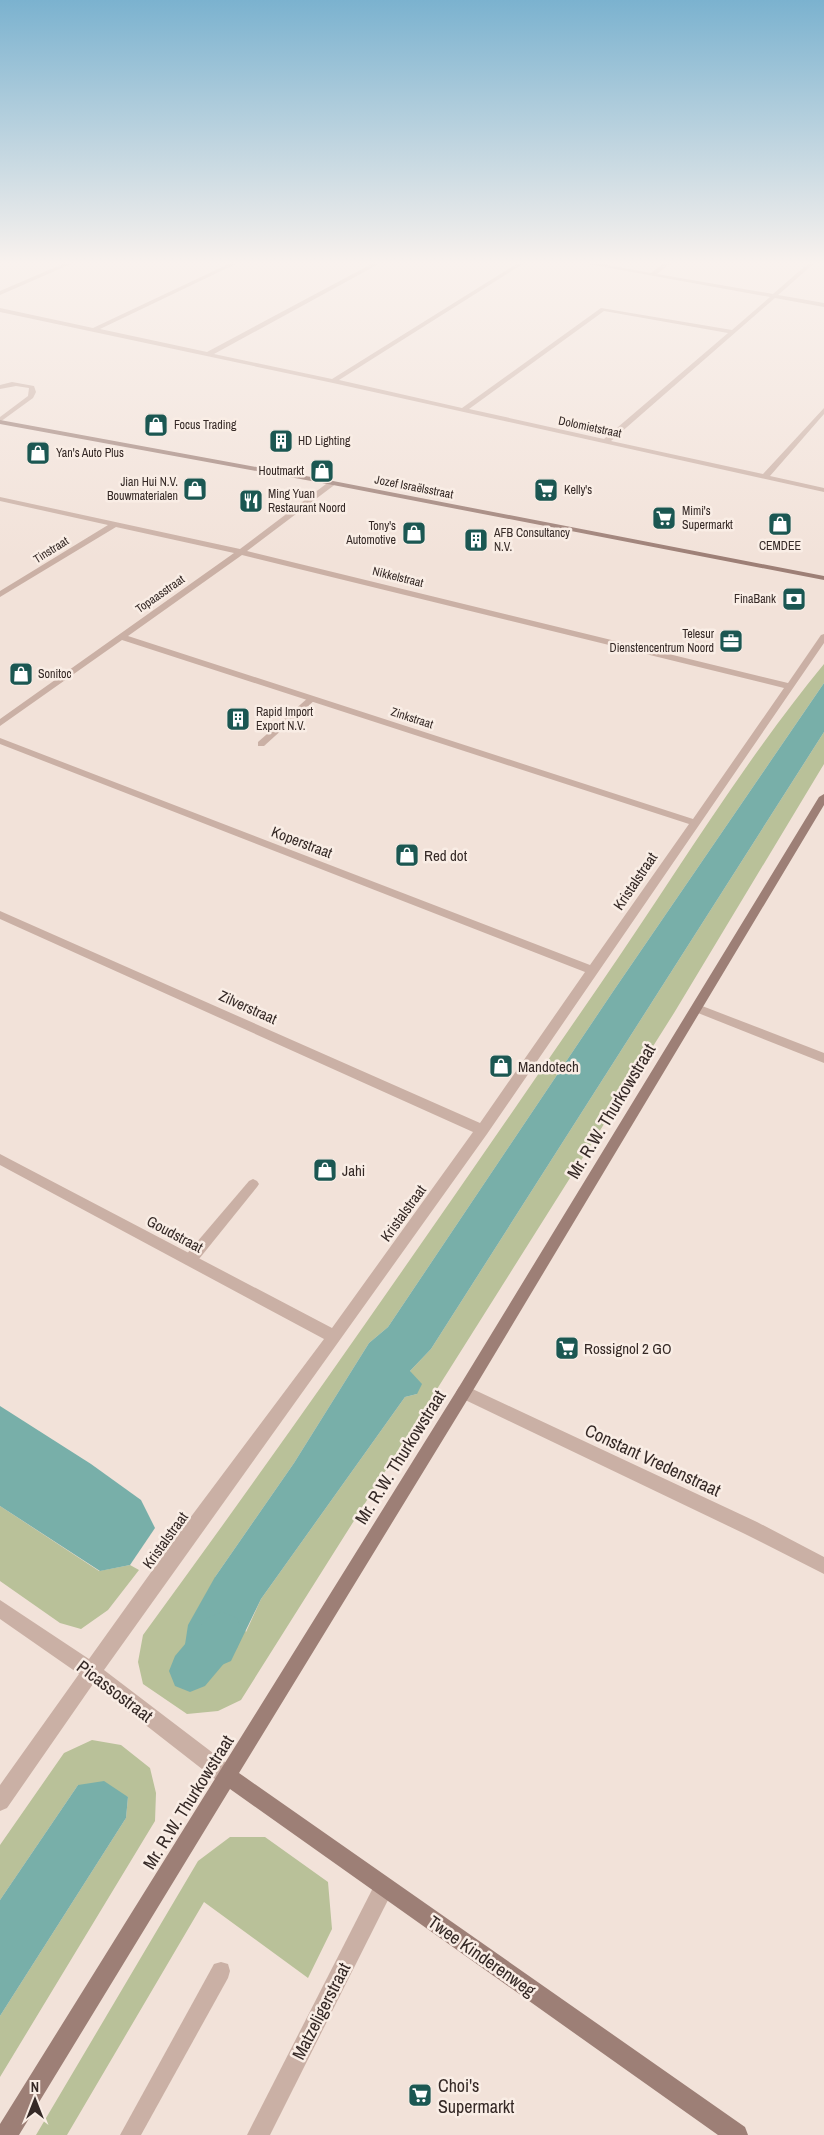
<svg xmlns="http://www.w3.org/2000/svg" width="824" height="2135" font-family="'Archivo Narrow',sans-serif">
<rect width="100%" height="100%" fill="#f2e2d9"/>
<g fill="#b9c199">
<path d="M 824,664 L 824,683 L 614,990 L 388,1327 L 369,1343 L 294,1463 L 215,1577 L 246,1632 L 261,1599 L 405,1397 L 417,1394 L 410,1371 L 431,1349 L 824,732 L 824,764 L 674,1013 L 241,1700 L 218,1711 L 187,1714 L 143,1684 L 138,1662 L 143,1635 C 299,1422 449,1204 599,986 C 673,879 741,765 824,664 Z"/>
<polygon points="0,1506 99,1571 130,1565 139,1570 108,1610 81,1629 60,1623 0,1581"/>
<polygon points="92,1740 121,1745 150,1768 156,1793 155,1821 0,2077 0,2016 126,1818 128,1797 78,1785 0,1900 0,1845 64,1753"/>
<polygon points="230,1837 265,1837 328,1882 332,1929 308,1978 204,1902 67,2135 36,2135 198,1861"/>
</g>
<g fill="#78afa9">
<polygon points="824,683 824,732 431,1349 410,1371 422,1384 417,1394 405,1397 261,1599 231,1661 203,1673 184,1651 188,1625 215,1577 294,1463 369,1343 388,1327 614,990"/>
<polygon points="0,1406 91,1464 141,1500 155,1528 130,1565 100,1571 0,1506"/>
<polygon points="104,1781 128,1797 126,1818 0,2016 0,1900 78,1785"/>
</g>
<g fill="none" stroke-linecap="round" stroke-linejoin="round">
<polygon fill="#78afa9" fill-rule="evenodd" points="222,1612 237,1618 243,1633 237,1648 205,1686 190,1692 175,1686 169,1671 175,1656 207,1618"/>
<g fill="#cab0a5" fill-rule="evenodd">
<polygon points="12,382 34,386 36,392 33,398 0,422 0,417 28,396 29,388 16,386 0,389 0,385"/>
<polygon points="309,697 312,697 316,699 264,746 258,746 258,742"/>
<polygon points="253,1179 257,1181 259,1184 257,1187 195,1264 190,1265 185,1264 184,1260 185,1256 249,1181"/>
<polygon points="221,1962 228,1964 230,1971 228,1978 141,2135 120,2135 214,1964"/>
</g>
<g fill="#cab0a5" fill-rule="evenodd">
<polygon points="72,260 80,260 0,295 0,291"/>
<path d="M 237,260 L 244,260 L 100,329 L 207,352 L 379,260 L 386,260 L 214,354 L 332,379 L 523,260 L 529,260 L 339,380 L 462,408 L 601,308 L 732,330 L 770,297 L 566,260 L 580,260 L 651,273 L 668,260 L 674,260 L 657,274 L 773,294 L 812,260 L 818,260 L 778,295 L 824,303 L 824,307 L 775,298 L 611,441 L 763,474 L 824,408 L 824,414 L 770,476 L 824,488 L 824,492 L 333,383 L 0,312 L 0,308 L 93,328 ZM 604,311 L 728,333 L 604,439 L 469,409 Z"/>
<path d="M 330,481 L 337,483 L 247,551 L 788,683 L 821,635 L 824,634 L 824,643 L 487,1134 L 104,1670 L 234,1769 L 236,1776 L 234,1783 L 227,1785 L 220,1783 L 93,1684 L 7,1808 L 0,1811 L 0,1785 L 79,1674 L 0,1619 L 0,1600 L 89,1659 L 187,1522 L 324,1339 L 0,1165 L 0,1154 L 332,1328 L 473,1132 L 0,919 L 0,911 L 480,1123 L 585,972 L 0,744 L 0,738 L 590,965 L 689,824 L 122,640 L 0,726 L 0,719 L 234,553 L 116,527 L 0,597 L 0,591 L 108,525 L 0,501 L 0,497 L 240,549 ZM 242,555 L 784,688 L 693,819 L 128,636 Z"/>
<polygon points="697,1004 824,1053 824,1063 693,1011 691,1008"/>
<polygon points="464,1385 757,1522 824,1557 824,1574 745,1534 459,1397 456,1392 459,1387"/>
<polygon points="384,1877 391,1880 394,1887 391,1894 270,2135 247,2135 377,1880"/>
</g>
<g fill="#9d7f76" fill-rule="evenodd">
<polygon points="0,420 333,481 824,576 824,580 333,485 0,424"/>
<polygon points="824,794 824,805 469,1397 239,1773 745,2127 748,2135 718,2135 230,1789 19,2135 0,2135 0,2124 459,1387 819,797"/>
</g>
</g>
<linearGradient id="sky" x2="0" y2="1"><stop stop-color="#7bb2cf"/><stop offset="0.47" stop-color="#f9f2ee"/><stop offset="1" stop-color="#f9f2ee" stop-opacity="0"/></linearGradient>
<rect width="824" height="559" fill="url(#sky)"/>
<defs>
<g id="shop-square" transform="scale(1.25)"><rect x="-9" y="-9" width="18" height="18" rx="4" fill="#1b5752" stroke="#f9ede5"/><path d="M-5-2.5h2.3a2.7 3.5 0 0 1 5.4 0H5L5.5 6h-11ZM-1.5-2.5h3a1.5 2.3 0 0 0-3 0Z" fill="#fff"/></g>
<g id="building-square" transform="scale(1.25)"><rect x="-9" y="-9" width="18" height="18" rx="4" fill="#1b5752" stroke="#f9ede5"/><path d="M-4-6H4V6H1V3H-1V6H-4ZM-2.5-4.3h1.7v1.8h-1.7ZM.8-4.3h1.7v1.8H.8ZM-2.5-1h1.7V.8h-1.7ZM.8-1h1.7V.8H.8Z" fill="#fff"/></g>
<g id="supermarket-square" transform="scale(1.25)"><rect x="-9" y="-9" width="18" height="18" rx="4" fill="#1b5752" stroke="#f9ede5"/><path d="M-6-5.5h2.5l.6 2H6L4.5 2H-2.5L-4.4-4H-6ZM-1.5 3.2a1.3 1.3 0 1 0 .1 0ZM3 3.2a1.3 1.3 0 1 0 .1 0Z" fill="#fff"/></g>
<g id="restaurant-square" transform="scale(1.25)"><rect x="-9" y="-9" width="18" height="18" rx="4" fill="#1b5752" stroke="#f9ede5"/><path d="M-5-6h1v4h1v-4h1v4h1v-4h1v5L-1.5 .5V6h-2V.5L-5-1ZM5-6V6H3V1.5H1.5Q1.5-4 5-6Z" fill="#fff"/></g>
<g id="bank-square" transform="scale(1.25)"><rect x="-9" y="-9" width="18" height="18" rx="4" fill="#1b5752" stroke="#f9ede5"/><path d="M-6-4H6V4H-6ZM0-2.3a2.3 2.3 0 1 0 0 4.6a2.3 2.3 0 1 0 0-4.6Z" fill="#fff"/></g>
<g id="office-square" transform="scale(1.25)"><rect x="-9" y="-9" width="18" height="18" rx="4" fill="#1b5752" stroke="#f9ede5"/><path d="M-6-3h4V-5.5h4V-3h4V5H-6ZM-1-4.5V-3h2v-1.5ZM-6 0V1H6V0Z" fill="#fff"/></g>
</defs>
<g fill-rule="evenodd">
<use href="#shop-square" x="156" y="425"/>
<use href="#building-square" x="281" y="441"/>
<use href="#shop-square" x="38" y="453"/>
<use href="#shop-square" x="322" y="471"/>
<use href="#shop-square" x="195" y="489"/>
<use href="#supermarket-square" x="546" y="490"/>
<use href="#restaurant-square" x="251" y="501"/>
<use href="#supermarket-square" x="664" y="518"/>
<use href="#shop-square" x="780" y="524"/>
<use href="#shop-square" x="414" y="533"/>
<use href="#building-square" x="476" y="540"/>
<use href="#bank-square" x="794" y="599"/>
<use href="#office-square" x="731" y="641"/>
<use href="#shop-square" x="21" y="674"/>
<use href="#building-square" x="238" y="719"/>
<use href="#shop-square" x="407" y="855"/>
<use href="#shop-square" x="501" y="1066"/>
<use href="#shop-square" x="325" y="1170"/>
<use href="#supermarket-square" x="567" y="1348"/>
<use href="#supermarket-square" x="420" y="2095"/>
</g>
<g text-anchor="middle" dominant-baseline="central" stroke-width="5" stroke-linejoin="round" paint-order="stroke">
<g font-size="12" fill="#352926" stroke="#f9ede5" text-anchor="start">
<text x="174" y="425">Focus Trading</text>
<text x="298" y="441">HD Lighting</text>
<text x="56" y="453">Yan's Auto Plus</text>
<text x="304" y="471" text-anchor="end">Houtmarkt</text>
<text x="178" y="482" text-anchor="end">Jian Hui N.V.<tspan x="178" dy="14">Bouwmaterialen</tspan></text>
<text x="564" y="490">Kelly's</text>
<text x="268" y="494">Ming Yuan<tspan x="268" dy="14">Restaurant Noord</tspan></text>
<text x="682" y="511">Mimi's<tspan x="682" dy="14">Supermarkt</tspan></text>
<text x="396" y="526" text-anchor="end">Tony's<tspan x="396" dy="14">Automotive</tspan></text>
<text x="494" y="533">AFB Consultancy<tspan x="494" dy="14">N.V.</tspan></text>
<text x="780" y="546" text-anchor="middle">CEMDEE</text>
<text x="776" y="599" text-anchor="end">FinaBank</text>
<text x="714" y="634" text-anchor="end">Telesur<tspan x="714" dy="14">Dienstencentrum Noord</tspan></text>
<text x="38" y="674">Sonitoc</text>
<text x="256" y="712">Rapid Import<tspan x="256" dy="14">Export N.V.</tspan></text>
</g>
<g font-size="12" fill="#352926" stroke="#f9ede5">
<text transform="translate(590 427) rotate(12)">Dolomietstraat</text>
<text transform="translate(414 487) rotate(11)">Jozef Israëlsstraat</text>
<text transform="translate(51 550) rotate(-32)">Tinstraat</text>
<text transform="translate(398 577) rotate(14)">Nikkelstraat</text>
<text transform="translate(160 594) rotate(-35)">Topaasstraat</text>
<text transform="translate(412 718) rotate(18)">Zinkstraat</text>
</g>
<g font-size="15" fill="#352926" stroke="#f9ede5">
<text transform="translate(302 842) rotate(21)">Koperstraat</text>
<text transform="translate(635 881) rotate(-56)">Kristalstraat</text>
<text transform="translate(248 1007) rotate(24)">Zilverstraat</text>
<text transform="translate(403 1213) rotate(-54)">Kristalstraat</text>
<text transform="translate(175 1234) rotate(28)">Goudstraat</text>
<text transform="translate(165 1540) rotate(-54)">Kristalstraat</text>
</g>
<g font-size="15" fill="#352926" stroke="#f9ede5" text-anchor="start">
<text x="424" y="855">Red dot</text>
<text x="518" y="1066">Mandotech</text>
<text x="342" y="1170">Jahi</text>
<text x="584" y="1348">Rossignol 2 GO</text>
</g>
<g font-size="18" fill="#352926" stroke="#f9ede5">
<text transform="translate(611 1111) rotate(-59)">Mr. R.W. Thurkowstraat</text>
<text transform="translate(400 1457) rotate(-58)">Mr. R.W. Thurkowstraat</text>
<text transform="translate(653 1460) rotate(25)">Constant Vredenstraat</text>
<text transform="translate(115 1691) rotate(37)">Picassostraat</text>
<text transform="translate(188 1802) rotate(-58)">Mr. R.W. Thurkowstraat</text>
<text transform="translate(482 1956) rotate(35)">Twee Kinderenweg</text>
<text transform="translate(321 2011) rotate(-63)">Matzeligerstraat</text>
</g>
<g font-size="18" fill="#352926" stroke="#f9ede5" text-anchor="start">
<text x="438" y="2085">Choi's<tspan x="438" dy="21">Supermarkt</tspan></text>
</g>
</g>
<g transform="translate(35 2100)" stroke="#f9ede5" stroke-width="4" paint-order="stroke">
<path d="M0-4L9 19L0 12L-9 19Z" fill="#352926"/>
<text y="-8" font-size="14" font-weight="bold" text-anchor="middle" fill="#352926">N</text>
</g>
</svg>
